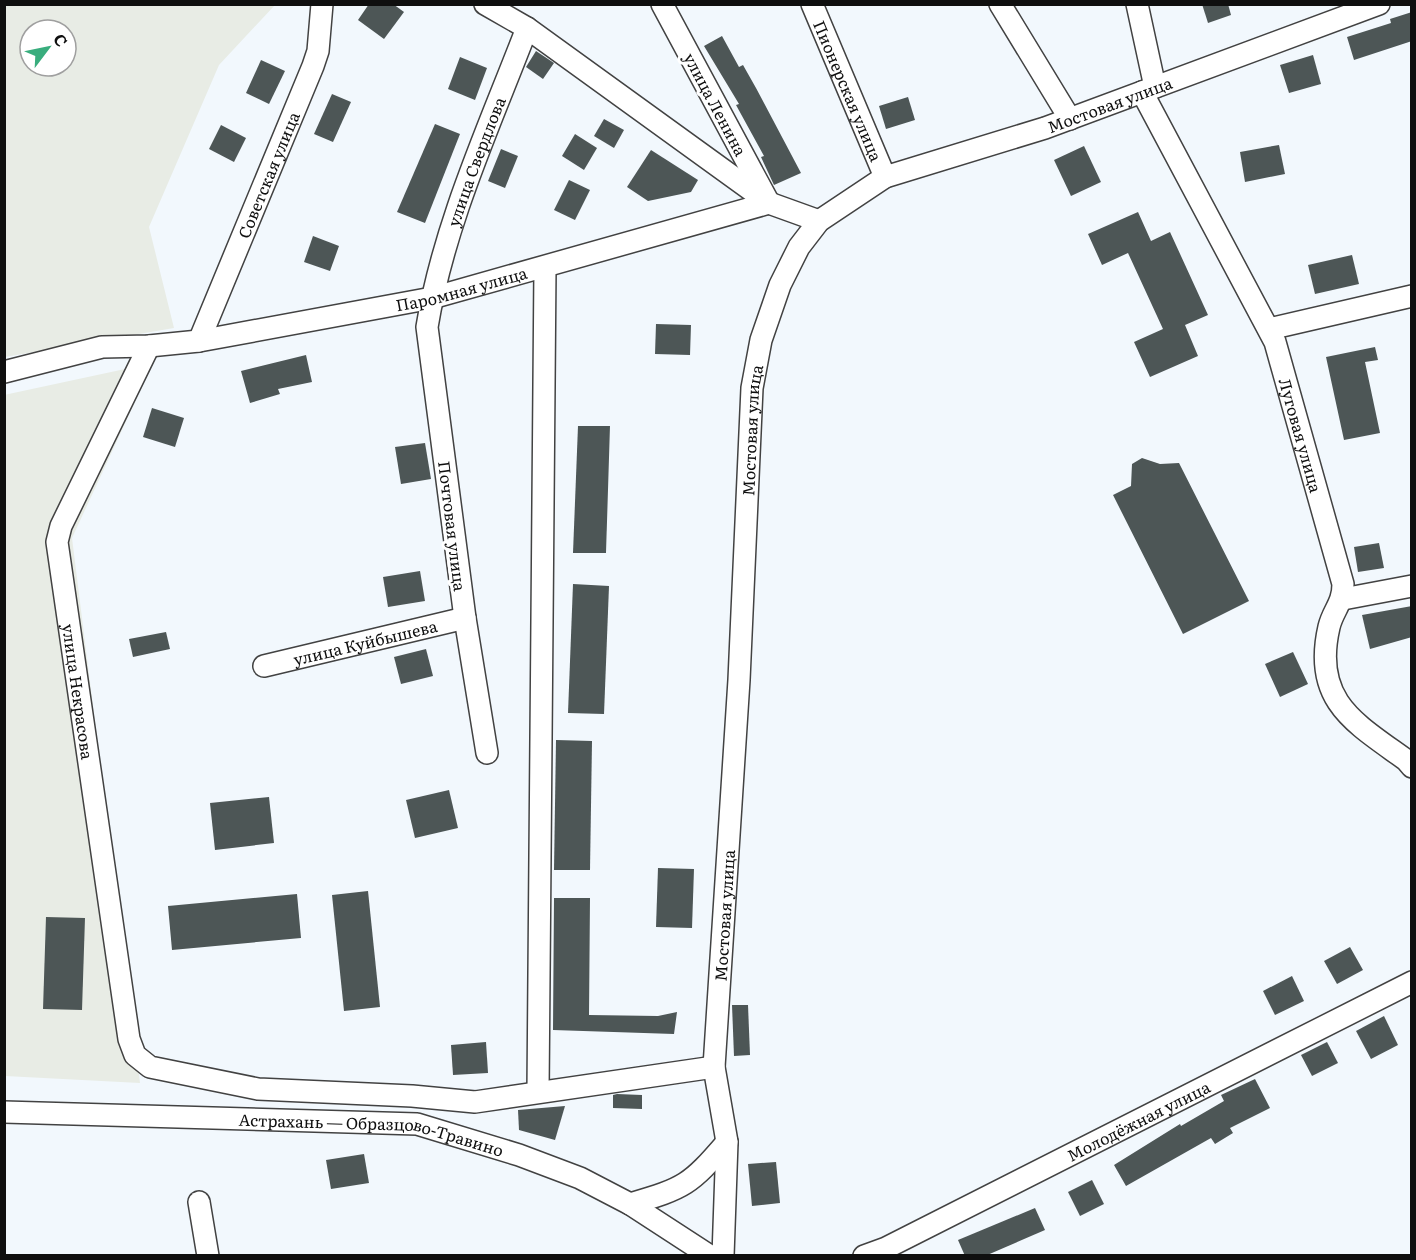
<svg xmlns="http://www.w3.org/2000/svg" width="1416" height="1260" font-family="Literata,serif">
<rect width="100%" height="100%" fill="#f2f8fd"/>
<g fill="#e8ece5" fill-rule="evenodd">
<path d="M 5,5 L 275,5 L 219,65 L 149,227 L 174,328 L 5,357 ZM 30,30 L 66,30 L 66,66 L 30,66 Z"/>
<polygon points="153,363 72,538 140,1083 5,1076 4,395"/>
</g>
<g fill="#4d5656">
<polygon points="369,4 393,4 404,12 384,39 358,20"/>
<polygon points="1202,4 1228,4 1231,15 1208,23"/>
<polygon points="1412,12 1412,41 1354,60 1347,37 1391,23 1390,19"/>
<polygon points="722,36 739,67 743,65 756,88 801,173 774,185 761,157 764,156 736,105 739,104 704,46"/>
<polygon points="536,51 554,63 543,79 526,67"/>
<polygon points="1313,55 1321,84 1289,93 1280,65"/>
<polygon points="460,57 487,68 475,100 448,89"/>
<polygon points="261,60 285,71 269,104 246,93"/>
<polygon points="332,94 351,102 333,142 314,134"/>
<polygon points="908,97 915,120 886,129 879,106"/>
<polygon points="604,119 624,130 614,148 594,136"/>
<polygon points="435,124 460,134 425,223 397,212"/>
<polygon points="221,125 246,138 234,162 209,149"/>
<polygon points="575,134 597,148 584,170 562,156"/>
<polygon points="1279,145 1285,174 1245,182 1240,152"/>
<polygon points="1084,146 1101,182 1071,196 1054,160"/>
<polygon points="501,149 518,156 505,188 488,181"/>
<polygon points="651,150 698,180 691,192 648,201 627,187"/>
<polygon points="569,180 590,190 575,220 554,210"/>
<polygon points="1138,212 1151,241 1170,232 1208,315 1185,325 1198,356 1150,377 1134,342 1163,329 1128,253 1102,265 1088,234"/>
<polygon points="313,236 339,246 330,271 304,262"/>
<polygon points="1352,255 1359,284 1315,294 1308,265"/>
<polygon points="656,324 691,325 690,355 655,354"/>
<polygon points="1375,347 1378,360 1365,362 1380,433 1344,440 1326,357"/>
<polygon points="306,355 312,382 278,389 280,394 250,403 241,371"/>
<polygon points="152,408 184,418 175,447 143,437"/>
<polygon points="578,426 610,426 606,553 573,553"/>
<polygon points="425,443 431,479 401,484 395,447"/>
<polygon points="1142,458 1160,464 1179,463 1249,601 1183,634 1113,495 1131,486 1132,464"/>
<polygon points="1379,543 1384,568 1358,572 1354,547"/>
<polygon points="420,571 425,601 388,607 383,577"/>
<polygon points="573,584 609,586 604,714 568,713"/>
<polygon points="1412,606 1412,637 1370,649 1362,615"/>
<polygon points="166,632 170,649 133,657 129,639"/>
<polygon points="426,649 433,676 401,684 394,657"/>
<polygon points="1293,652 1308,684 1280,697 1265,664"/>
<polygon points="556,740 592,741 590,870 554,870"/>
<polygon points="449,790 458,828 415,838 406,800"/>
<polygon points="269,797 274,843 215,850 210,803"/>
<polygon points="658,868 694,869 692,928 656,927"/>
<polygon points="368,891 380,1007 344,1011 332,895"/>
<polygon points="297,894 301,938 172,950 168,906"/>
<polygon points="554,898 590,898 589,1015 658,1016 677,1012 674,1034 553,1030"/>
<polygon points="46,917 85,918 82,1010 43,1009"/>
<polygon points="1350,947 1363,970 1337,984 1324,961"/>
<polygon points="1292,976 1304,1001 1275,1015 1263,991"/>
<polygon points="732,1005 748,1005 750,1055 734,1056"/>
<polygon points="1384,1016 1398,1045 1371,1059 1356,1031"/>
<polygon points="486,1042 488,1073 453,1075 451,1045"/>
<polygon points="1327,1042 1338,1063 1312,1076 1301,1055"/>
<polygon points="1255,1079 1270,1108 1230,1128 1233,1133 1215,1144 1211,1138 1126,1186 1114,1165 1180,1124 1181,1126 1224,1101 1221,1095"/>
<polygon points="617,1094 642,1095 642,1109 613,1108 613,1095"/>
<polygon points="565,1106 555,1140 519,1130 518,1110"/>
<polygon points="364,1154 369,1183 331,1189 326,1160"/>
<polygon points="776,1162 780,1203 752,1206 748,1164"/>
<polygon points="1092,1180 1104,1204 1080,1216 1068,1192"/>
<polygon points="1035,1208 1045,1230 985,1256 965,1256 958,1240"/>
</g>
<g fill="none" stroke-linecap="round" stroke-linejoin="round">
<g stroke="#424242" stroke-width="24">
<g id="minor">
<polyline points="485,4 527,28 769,203 819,221"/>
<path id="s1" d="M 812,4 L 885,177"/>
<polyline points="1000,4 1070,119"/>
<polyline points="1137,4 1155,87"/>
<path id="s2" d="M 1142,92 L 1275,342 L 1343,584 C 1343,604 1333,610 1329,627 C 1312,701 1355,723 1406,760 L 1412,767"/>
<polyline points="1269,329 1412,296"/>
<path id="s3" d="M 199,341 L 313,66 L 318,51 L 322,4"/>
<path id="s4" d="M 149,346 L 61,526 L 57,542 L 129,1039 L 135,1055 L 150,1067 L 258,1089 L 412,1096 L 475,1102 L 714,1067"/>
<path id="s5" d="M 4,372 L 102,347 L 149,346 L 199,341 L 432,298 L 769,203 L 662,4"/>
<polyline points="1343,599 1412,586"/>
<path id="s6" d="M 264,666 L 465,618"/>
<path id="s7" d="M 487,753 L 465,618 L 427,327 C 444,223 490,125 527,28"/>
<polyline points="538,1092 545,267"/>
<path id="s8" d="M 4,1112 L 417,1124 L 519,1155 L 580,1178 L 630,1204 L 710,1256"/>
<polyline points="199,1202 208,1256"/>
<path d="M 630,1204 C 685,1188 690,1185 727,1142"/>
<path id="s9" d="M 723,1256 L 727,1142 L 714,1067 L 739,680 L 752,388 L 761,340 L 780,285 L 799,247 L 819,221 L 885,177 L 1045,128 L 1379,4"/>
<path id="s10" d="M 864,1256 L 886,1248 L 1412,982"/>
</g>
</g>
<use href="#minor" stroke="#fff" stroke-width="21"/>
</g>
<g text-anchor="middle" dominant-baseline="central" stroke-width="6" stroke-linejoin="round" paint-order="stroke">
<g font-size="16" fill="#0f0f0f" stroke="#fff">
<text stroke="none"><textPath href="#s1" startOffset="94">Пионерская улица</textPath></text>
<text transform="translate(716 104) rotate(62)">улица Ленина</text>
<text stroke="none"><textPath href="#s9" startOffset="1368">Мостовая улица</textPath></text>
<text stroke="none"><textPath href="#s7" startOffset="603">улица Свердлова</textPath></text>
<text stroke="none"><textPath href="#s3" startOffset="180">Советская улица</textPath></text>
<text stroke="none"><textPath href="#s5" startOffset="466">Паромная улица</textPath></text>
<text stroke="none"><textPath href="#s9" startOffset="828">Мостовая улица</textPath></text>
<text stroke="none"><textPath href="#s2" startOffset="380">Луговая улица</textPath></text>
<text transform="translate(453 526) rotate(83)">Почтовая улица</text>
<text stroke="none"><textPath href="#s6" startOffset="104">улица Куйбышева</textPath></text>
<text stroke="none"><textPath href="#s4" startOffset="368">улица Некрасова</textPath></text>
<text stroke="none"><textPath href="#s9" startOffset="342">Мостовая улица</textPath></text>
<text stroke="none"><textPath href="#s10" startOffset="306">Молодёжная улица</textPath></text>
<text stroke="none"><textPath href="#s8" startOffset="369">Астрахань — Образцово-Травино</textPath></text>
</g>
</g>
<rect width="1416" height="1260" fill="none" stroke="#0f0f0f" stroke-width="12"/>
<g transform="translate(48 48) rotate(58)"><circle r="28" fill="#ffffff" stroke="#9f9f9f" stroke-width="1.5"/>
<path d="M0-4.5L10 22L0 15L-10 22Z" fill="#39ad7d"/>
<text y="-9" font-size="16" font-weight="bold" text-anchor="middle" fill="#0f0f0f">С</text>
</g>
</svg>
